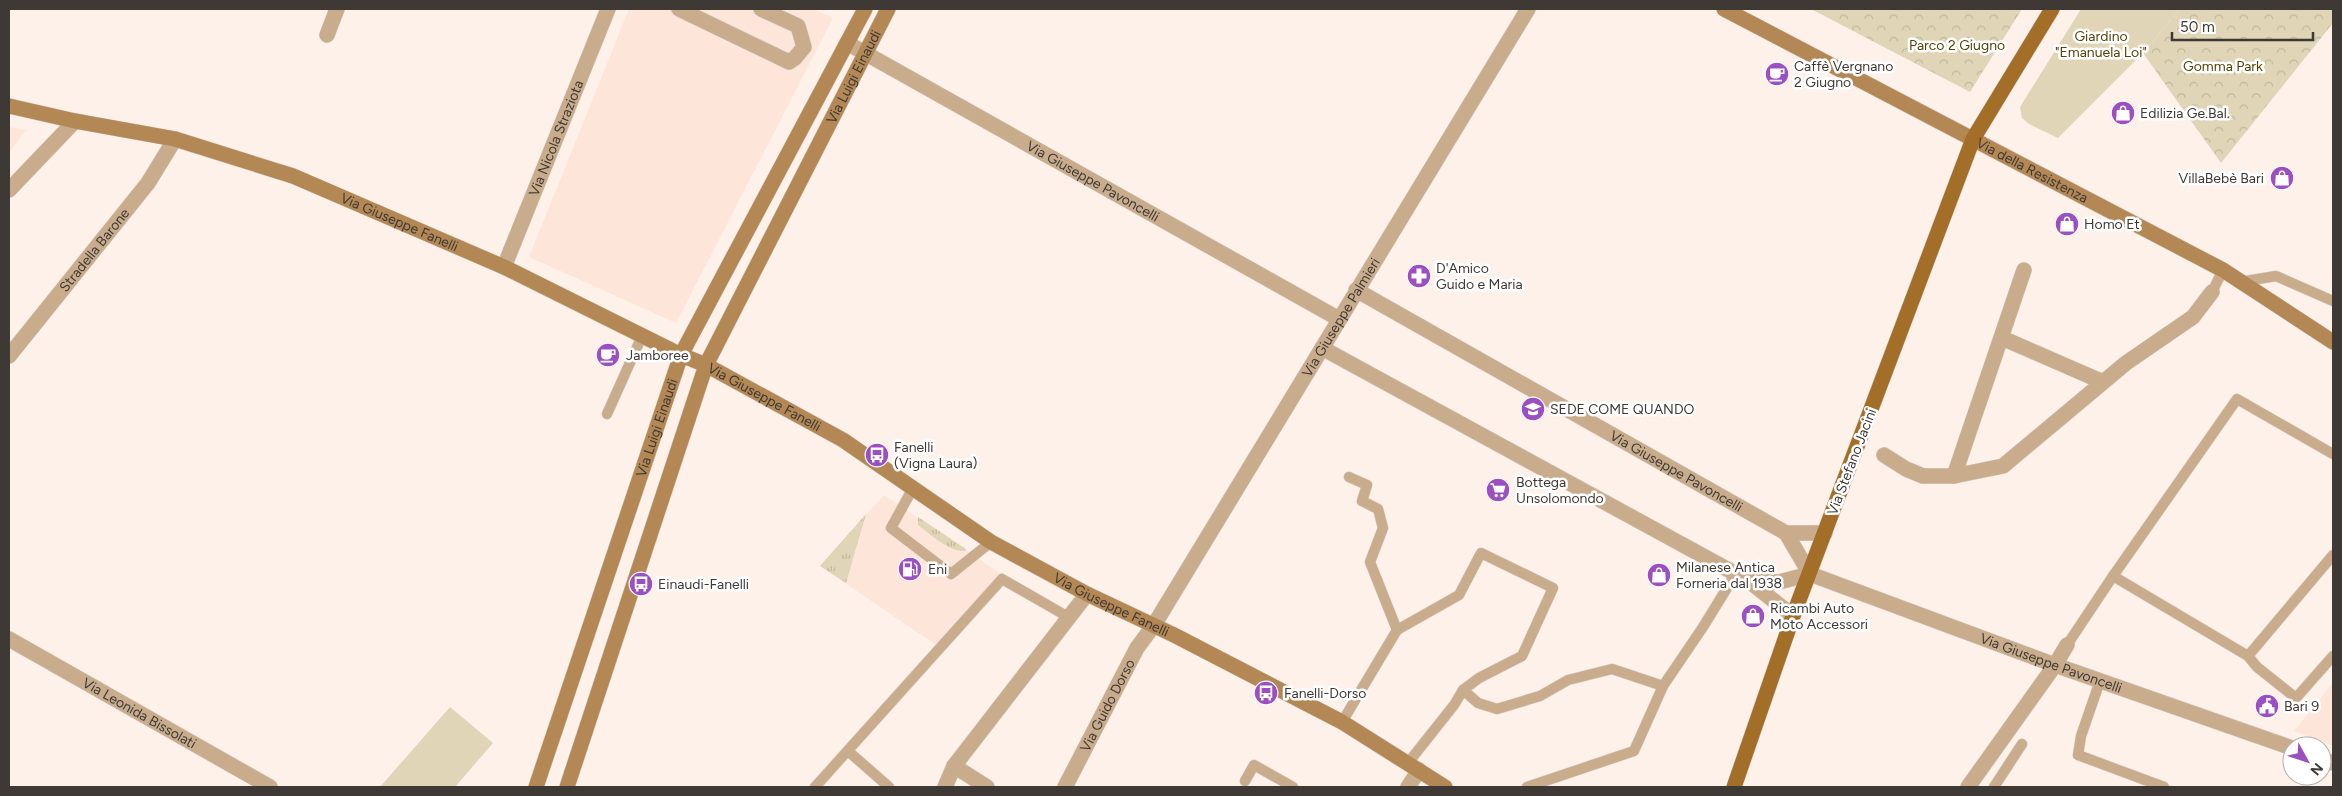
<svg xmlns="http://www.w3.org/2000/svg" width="2342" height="796" font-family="Figtree,sans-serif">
<defs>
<pattern id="grass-tufts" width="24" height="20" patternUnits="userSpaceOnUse" patternTransform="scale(1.25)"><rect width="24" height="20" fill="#e0d5b6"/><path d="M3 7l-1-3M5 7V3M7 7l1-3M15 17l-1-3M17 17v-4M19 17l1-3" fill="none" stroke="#c1b89d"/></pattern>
<pattern id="park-crowns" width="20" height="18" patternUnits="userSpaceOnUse" patternTransform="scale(1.25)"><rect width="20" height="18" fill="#e0d5b6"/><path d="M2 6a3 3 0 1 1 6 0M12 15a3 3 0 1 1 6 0" fill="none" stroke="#c1b89d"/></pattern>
</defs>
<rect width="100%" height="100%" fill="#fdf1ea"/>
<g fill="#fde6d9">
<polygon points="629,9 814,9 833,18 676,323 529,257"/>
<polygon points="9,127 26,130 9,153"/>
<polygon points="884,495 1000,573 936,645 820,566"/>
<polygon points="2333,683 2333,746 2294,731"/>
</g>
<g fill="url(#grass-tufts)">
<polygon points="866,514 846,583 820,566"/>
<path d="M 918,517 L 966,549 L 965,551 C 949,552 930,534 918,525 Z"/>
</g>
<g fill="url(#park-crowns)">
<polygon points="1811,9 2022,9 1970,92"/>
<polygon points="2180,9 2333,9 2333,23 2221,163 2143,53"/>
</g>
<g fill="#e0d5b6">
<polygon points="2081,9 2180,9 2143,53 2058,138 2029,124 2022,118 2020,107"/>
<polygon points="450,707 493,743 455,787 380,787"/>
</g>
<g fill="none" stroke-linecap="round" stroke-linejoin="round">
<g stroke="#d7ccc6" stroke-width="11">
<g id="lane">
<polyline points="2240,282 2276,276 2333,301"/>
<polyline points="2212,292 2223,270"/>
<polyline points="607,414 642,336"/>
<polyline points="913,488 891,528 951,574 991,542"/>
<polyline points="2113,576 2237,399 2333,454"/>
<polyline points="1397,630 1459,595 1481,553 1553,588 1522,656 1479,678 1463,690 1454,705 1408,763"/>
<polyline points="2067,645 2113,576 2248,656 2257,667 2296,698 2333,656"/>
<polyline points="2248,656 2333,555"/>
<polyline points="2100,681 2081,736 2078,755 2164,787"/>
<polyline points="1463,690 1478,703 1497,709 1540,696 1568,680 1612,669 1663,686"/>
<polyline points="1342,722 1397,630 1370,562 1383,528 1378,509 1362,501 1367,485 1349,477"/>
<polyline points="848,751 889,787"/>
<polyline points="1245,781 1254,765 1293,787"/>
<polyline points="815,787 1002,579 1070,618"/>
<polyline points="1527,787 1634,751 1663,686 1703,627 1735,575"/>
<polyline points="1994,787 2022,744"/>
</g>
</g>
<g stroke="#d7ccc6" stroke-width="16">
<g id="street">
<polyline points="679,9 789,62 795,58 804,47 798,26 761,9"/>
<polyline points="327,35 337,9"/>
<path id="s1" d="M 847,43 L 1339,319"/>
<polyline points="9,190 75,121"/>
<path id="s2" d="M 504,267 L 608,9"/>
<path id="s3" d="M 1356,290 L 1786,533 L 1825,533"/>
<polyline points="2002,338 2103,382"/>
<polyline points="1322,348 1749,581 1793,616"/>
<path id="s4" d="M 9,356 L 148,183 L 175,139"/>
<polyline points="1884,455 1906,469 1923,476 1954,476 2003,466 2126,363 2193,317 2212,292"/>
<polyline points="1954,476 2024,270"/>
<polyline points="1786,533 1810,574"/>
<path id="s5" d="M 1749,581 L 1779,582 L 1810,574 L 2055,665 L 2292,748"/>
<path id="s6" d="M 9,639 L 270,787"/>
<polyline points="2322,759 2333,763"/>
<polyline points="954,766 987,787"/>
<polyline points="945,787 954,766 1087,594"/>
<path id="s7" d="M 1065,787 L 1137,648 L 1154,625 L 1528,9"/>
<polyline points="1408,787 1419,770"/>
<polyline points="1968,787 2055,665 2067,645"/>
</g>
</g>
<g stroke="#d7ccc6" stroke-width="16">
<g id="secondary">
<path id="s8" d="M 1724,9 L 2223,270 L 2333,342"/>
<path id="s9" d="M 9,106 L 75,121 L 175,139 L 293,176 L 504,267 L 681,355 L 706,365 L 843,440 L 991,542 L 1087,594 L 1174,635 L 1342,722 L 1445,787"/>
<path id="s10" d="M 536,787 L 681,355 L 865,9"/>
<path id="s11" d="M 567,787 L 706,365 L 888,9"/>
</g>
</g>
<g stroke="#d7ccc6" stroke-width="16">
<polyline id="primary" points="1734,787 1793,616 1973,139 2052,9"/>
</g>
<use href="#lane" stroke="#c9ac8b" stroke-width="10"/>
<use href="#street" stroke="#c9ac8b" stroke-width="15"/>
<use href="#secondary" stroke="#b38855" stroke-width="15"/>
<use href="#primary" stroke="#a26e28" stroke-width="15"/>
</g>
<defs>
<g id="cafe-disc" transform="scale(1.25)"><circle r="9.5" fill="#9c4fc0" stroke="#fff"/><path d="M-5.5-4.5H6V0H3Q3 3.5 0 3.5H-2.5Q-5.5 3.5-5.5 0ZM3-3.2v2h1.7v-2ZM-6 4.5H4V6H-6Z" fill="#fff"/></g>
<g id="shop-disc" transform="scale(1.25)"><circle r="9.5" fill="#9c4fc0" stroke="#fff"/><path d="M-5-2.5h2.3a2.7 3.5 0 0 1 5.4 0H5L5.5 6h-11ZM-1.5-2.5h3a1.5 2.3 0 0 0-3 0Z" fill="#fff"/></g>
<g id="pharmacy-disc" transform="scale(1.25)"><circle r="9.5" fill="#9c4fc0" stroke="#fff"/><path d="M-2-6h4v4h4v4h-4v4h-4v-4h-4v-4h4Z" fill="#fff"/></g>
<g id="university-disc" transform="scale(1.25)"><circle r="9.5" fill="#9c4fc0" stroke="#fff"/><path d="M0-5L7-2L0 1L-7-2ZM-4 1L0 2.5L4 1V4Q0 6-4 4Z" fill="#fff"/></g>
<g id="bus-disc" transform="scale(1.25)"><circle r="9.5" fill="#9c4fc0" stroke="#fff"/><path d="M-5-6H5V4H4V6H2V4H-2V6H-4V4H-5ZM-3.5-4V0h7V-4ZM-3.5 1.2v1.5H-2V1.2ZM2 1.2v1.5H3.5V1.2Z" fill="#fff"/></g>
<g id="supermarket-disc" transform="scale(1.25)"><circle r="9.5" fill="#9c4fc0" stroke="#fff"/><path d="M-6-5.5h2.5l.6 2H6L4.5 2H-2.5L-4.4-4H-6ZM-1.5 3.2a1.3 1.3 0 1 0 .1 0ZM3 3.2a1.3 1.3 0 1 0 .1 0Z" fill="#fff"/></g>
<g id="fuel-disc" transform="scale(1.25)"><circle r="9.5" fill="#9c4fc0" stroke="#fff"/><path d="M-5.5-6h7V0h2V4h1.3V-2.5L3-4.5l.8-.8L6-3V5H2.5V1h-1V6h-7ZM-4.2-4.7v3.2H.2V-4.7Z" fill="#fff"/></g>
<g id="civic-disc" transform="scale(1.25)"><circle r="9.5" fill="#9c4fc0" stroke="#fff"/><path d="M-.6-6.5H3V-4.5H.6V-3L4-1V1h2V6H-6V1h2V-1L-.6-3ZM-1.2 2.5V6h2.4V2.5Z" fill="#fff"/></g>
</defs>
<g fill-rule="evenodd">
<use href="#cafe-disc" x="1777" y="74"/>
<use href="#shop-disc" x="2123" y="113"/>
<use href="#shop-disc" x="2282" y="178"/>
<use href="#shop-disc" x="2067" y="224"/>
<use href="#pharmacy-disc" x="1419" y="276"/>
<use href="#cafe-disc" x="608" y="355"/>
<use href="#university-disc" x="1533" y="409"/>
<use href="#bus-disc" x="877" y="455"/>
<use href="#supermarket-disc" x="1498" y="490"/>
<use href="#fuel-disc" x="910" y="569"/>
<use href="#shop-disc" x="1659" y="575"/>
<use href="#bus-disc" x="641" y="584"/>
<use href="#shop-disc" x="1753" y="616"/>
<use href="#bus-disc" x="1266" y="693"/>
<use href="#civic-disc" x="2267" y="706"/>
</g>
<g text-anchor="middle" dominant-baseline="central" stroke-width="5" stroke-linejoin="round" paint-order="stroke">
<g font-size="14" fill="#554205" stroke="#fff">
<text x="2101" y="36">Giardino<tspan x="2101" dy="16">"Emanuela Loi"</tspan></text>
<text x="1957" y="45">Parco 2 Giugno</text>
<text x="2223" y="66">Gomma Park</text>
</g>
<g font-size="14" fill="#3f3935" stroke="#fff" text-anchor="start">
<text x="1794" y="66">Caffè Vergnano<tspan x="1794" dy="16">2 Giugno</tspan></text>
<text x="2140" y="113">Edilizia Ge.Bal.</text>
<text x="2264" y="178" text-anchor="end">VillaBebè Bari</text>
<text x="2084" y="224">Homo Et</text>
<text x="1436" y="268">D'Amico<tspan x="1436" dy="16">Guido e Maria</tspan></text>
<text x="626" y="355">Jamboree</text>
<text x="1550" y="409">SEDE COME QUANDO</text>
<text x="894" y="447">Fanelli<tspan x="894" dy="16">(Vigna Laura)</tspan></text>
<text x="1516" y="482">Bottega<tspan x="1516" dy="16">Unsolomondo</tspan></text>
<text x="1676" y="567">Milanese Antica<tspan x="1676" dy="16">Forneria dal 1938</tspan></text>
<text x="928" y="569">Eni</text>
<text x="658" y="584">Einaudi-Fanelli</text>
<text x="1770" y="608">Ricambi Auto<tspan x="1770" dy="16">Moto Accessori</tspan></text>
<text x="1284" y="693">Fanelli-Dorso</text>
<text x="2284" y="706">Bari 9</text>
</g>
<g font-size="14" fill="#3f3935" stroke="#fff">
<text stroke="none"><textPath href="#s11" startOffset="768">Via Luigi Einaudi</textPath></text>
<text stroke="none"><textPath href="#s2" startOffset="139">Via Nicola Straziota</textPath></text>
<text stroke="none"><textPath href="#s8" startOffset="348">Via della Resistenza</textPath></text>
<text stroke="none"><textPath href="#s1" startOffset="282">Via Giuseppe Pavoncelli</textPath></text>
<text stroke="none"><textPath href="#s9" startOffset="409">Via Giuseppe Fanelli</textPath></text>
<text stroke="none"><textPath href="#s4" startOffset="136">Stradella Barone</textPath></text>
<text stroke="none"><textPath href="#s7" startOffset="545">Via Giuseppe Palmieri</textPath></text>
<text stroke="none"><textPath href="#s9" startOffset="814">Via Giuseppe Fanelli</textPath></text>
<text stroke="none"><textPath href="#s10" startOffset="379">Via Luigi Einaudi</textPath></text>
<text transform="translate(1852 462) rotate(-69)">Via Stefano Jacini</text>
<text stroke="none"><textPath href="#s3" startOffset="368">Via Giuseppe Pavoncelli</textPath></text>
<text stroke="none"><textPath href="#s9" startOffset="1219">Via Giuseppe Fanelli</textPath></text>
<text stroke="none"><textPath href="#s5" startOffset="319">Via Giuseppe Pavoncelli</textPath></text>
<text stroke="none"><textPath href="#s7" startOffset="92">Via Guido Dorso</textPath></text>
<text stroke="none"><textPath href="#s6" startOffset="150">Via Leonida Bissolati</textPath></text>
</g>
</g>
<rect width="2342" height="796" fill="none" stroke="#3f3935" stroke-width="20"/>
<g transform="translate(2307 761) rotate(130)"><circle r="24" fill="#ffffff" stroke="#b2b0ae"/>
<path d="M0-4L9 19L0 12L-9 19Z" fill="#9c4fc0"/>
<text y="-8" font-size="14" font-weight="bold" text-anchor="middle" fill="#3f3935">N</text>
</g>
<path d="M2172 32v8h141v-8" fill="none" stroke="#3f3935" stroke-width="2.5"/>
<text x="2180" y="32" font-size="15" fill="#3f3935" stroke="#ffffff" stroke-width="4" paint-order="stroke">50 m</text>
</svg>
